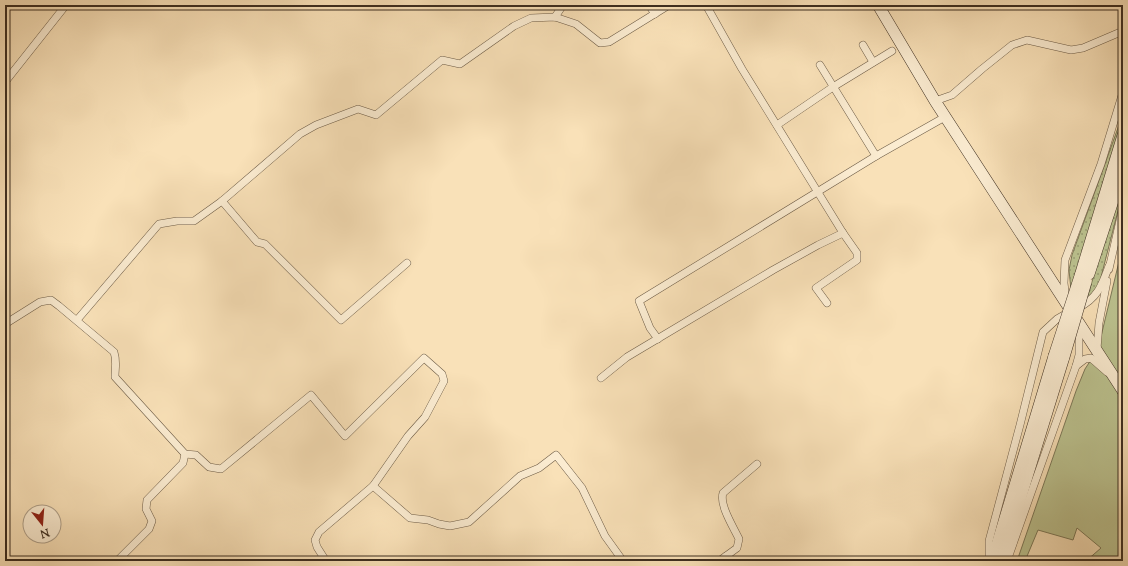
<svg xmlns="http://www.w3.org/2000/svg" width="1128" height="566" font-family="'Sorts Mill Goudy',serif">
<defs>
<pattern id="grass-dots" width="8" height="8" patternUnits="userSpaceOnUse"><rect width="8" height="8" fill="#bcc390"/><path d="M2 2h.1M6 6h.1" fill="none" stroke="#9a9f75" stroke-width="1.8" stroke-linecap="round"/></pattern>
</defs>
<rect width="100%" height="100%" fill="#f9e1b8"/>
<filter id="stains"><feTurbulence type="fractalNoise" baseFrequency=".005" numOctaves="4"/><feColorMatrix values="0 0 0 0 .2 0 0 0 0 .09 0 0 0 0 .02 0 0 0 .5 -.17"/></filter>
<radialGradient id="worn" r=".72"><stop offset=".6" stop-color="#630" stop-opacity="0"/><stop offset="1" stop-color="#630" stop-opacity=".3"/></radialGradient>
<g fill="url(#grass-dots)" stroke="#7c7858">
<polygon points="1123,114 1123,122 1071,290 1069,270 1072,255"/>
<polygon points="1123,182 1123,191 1099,285 1086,301"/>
</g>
<polygon fill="#bcc390" stroke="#7c7858" points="1123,245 1123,561 1086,561 1101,548 1077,528 1073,540 1038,530 1025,561 1017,561 1076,391 1085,369 1098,349"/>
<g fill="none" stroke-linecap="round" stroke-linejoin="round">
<g stroke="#6c5b46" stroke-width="8">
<g id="street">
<polyline points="649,5 655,14"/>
<polyline points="706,5 742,69 843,233 857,253 857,260 816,288 827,303"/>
<polyline points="555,17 563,5"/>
<polyline points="863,45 873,62"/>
<polyline points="820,65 876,156"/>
<polyline points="5,82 66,5"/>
<polyline points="935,101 952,95 982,69 1012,45 1027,40 1071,50 1083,48 1123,31"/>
<polyline points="777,125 833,87 892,51"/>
<polyline points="222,201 257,242 265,244 341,320 407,263"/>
<polyline points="1109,269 1123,207"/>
<polyline points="1066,300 1064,283 1065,260 1101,164 1123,92"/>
<path d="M 1078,308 C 1098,298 1102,285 1109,266"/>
<polyline points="77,320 159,224 177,221 194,221 222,201 300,134 316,125 358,109 376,115 442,60 460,64 514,26 531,18 555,17 576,24 600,43 609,42 669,5"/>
<path d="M 5,324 L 40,302 L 51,300 L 59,306 L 114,352 C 117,361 115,368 115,377 L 185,454 L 196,455 L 209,467 L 221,469 L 311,395 L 345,436 L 424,358 L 442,374 L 444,381 L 425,417 L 408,436 L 373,486 L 319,532 L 315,540 L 317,547 L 324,558 L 323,561"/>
<polyline points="658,339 650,328 639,301 876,156 945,117"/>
<polyline points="1097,349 1099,323 1107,281"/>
<polyline points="1076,366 1079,355 1079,324"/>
<polyline points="601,378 627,357 773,270 818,245 843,233"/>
<polyline points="373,486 410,518 428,520 439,524 450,526 469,522 520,476 539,468 556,455 582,488 605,536 623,561"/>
<path d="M 726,556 L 737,548 L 739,539 C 734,528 719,505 723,493 L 757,464"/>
<polyline points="117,561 149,529 152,521 146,509 147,500 183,463 185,454"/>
<polyline points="719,561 726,556 734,561"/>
<polyline points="989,561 989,541 1020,425 1043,332 1057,319 1069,312"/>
<polyline points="1007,561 1076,366 1085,359 1091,358 1107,372"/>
</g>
</g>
<g stroke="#3d2e20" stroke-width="12">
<g id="secondary">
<polyline points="878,5 935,101 1123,391"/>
<polyline points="1089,274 1123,170"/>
<polyline points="1080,276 1123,135"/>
<polyline points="992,561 1054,356"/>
<polyline points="1001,561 1064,357"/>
</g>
</g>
<use href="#street" stroke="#fbecd1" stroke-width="7"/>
<use href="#secondary" stroke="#fbecd1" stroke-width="11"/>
<g stroke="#3d2e20" stroke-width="12" stroke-linecap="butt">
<g id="secondary-bridge">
<polyline points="1054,356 1080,276"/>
<polyline points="1064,357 1086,282"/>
</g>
</g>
<use href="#secondary-bridge" stroke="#fbecd1" stroke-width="11"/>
</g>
<rect width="1128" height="566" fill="none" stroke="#f9e1b8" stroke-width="20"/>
<rect x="6" y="6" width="1116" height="554" fill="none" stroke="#3d2e20" stroke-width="2"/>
<rect x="10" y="10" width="1108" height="546" fill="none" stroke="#3d2e20"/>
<g transform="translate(42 524) rotate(163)"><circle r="19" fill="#fbecd1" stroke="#afa08a"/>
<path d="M0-3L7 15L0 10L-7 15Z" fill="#8f2418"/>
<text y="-6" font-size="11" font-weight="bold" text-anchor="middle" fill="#3d2e20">N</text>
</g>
<rect width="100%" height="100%" filter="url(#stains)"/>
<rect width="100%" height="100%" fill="url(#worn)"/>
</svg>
